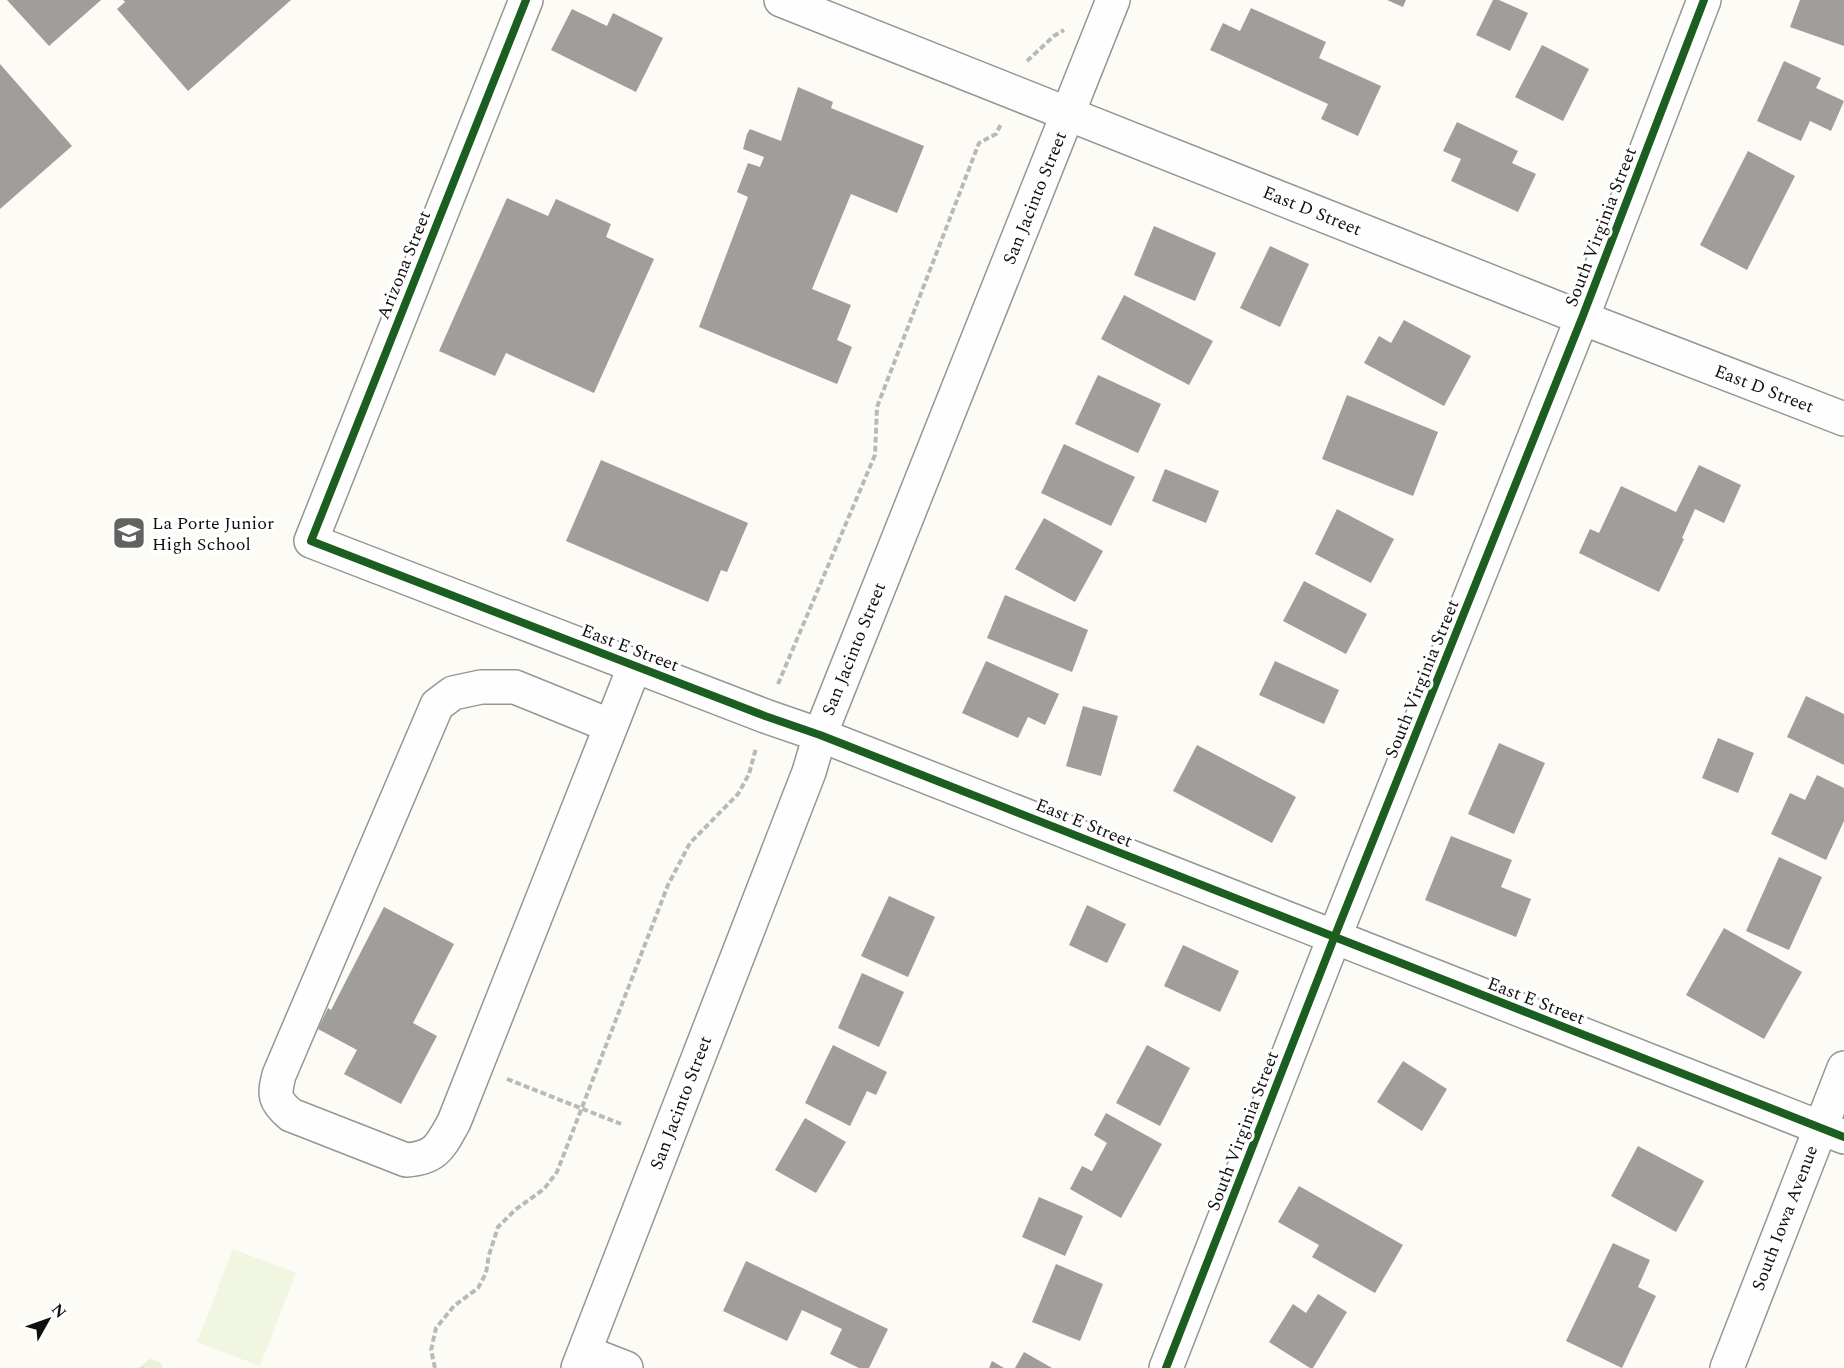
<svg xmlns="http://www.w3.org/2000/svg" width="1844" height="1368" font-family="Spectral,serif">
<defs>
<pattern id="park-crowns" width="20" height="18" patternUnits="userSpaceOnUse" patternTransform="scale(1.5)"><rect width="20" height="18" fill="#e8f2d6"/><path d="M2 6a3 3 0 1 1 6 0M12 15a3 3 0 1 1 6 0" fill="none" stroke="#c6ceb7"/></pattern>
</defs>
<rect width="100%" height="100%" fill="#fcfbf6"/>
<polygon fill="url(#park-crowns)" points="150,1359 160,1362 163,1368 138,1368"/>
<polygon fill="#f0f6df" points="233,1249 296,1273 260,1366 197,1342"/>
<g fill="#a09e9b">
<polygon points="7,0 101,0 49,46"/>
<polygon points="123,0 291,0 188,91 117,9 125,2"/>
<polygon points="1387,0 1406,0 1403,7"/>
<polygon points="1493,0 1499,0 1528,13 1510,51 1476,35"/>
<polygon points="1800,0 1844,0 1844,46 1790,27"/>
<polygon points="1251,8 1326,42 1319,58 1381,86 1358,136 1321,119 1328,104 1210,50 1223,23 1240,31"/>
<polygon points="572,9 607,26 613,13 663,38 636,92 551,50"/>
<polygon points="1542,45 1589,69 1563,121 1515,97"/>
<polygon points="1784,61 1821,78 1816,88 1844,101 1831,131 1810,121 1801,141 1757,121"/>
<polygon points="0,64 72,146 0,209"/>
<polygon points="798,87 833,102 831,108 924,146 897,213 851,194 812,289 851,305 837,340 852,347 837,384 699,327 748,197 737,192 748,163 760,167 764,157 743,149 747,134 750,129 781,141"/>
<polygon points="1457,122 1518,151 1512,163 1536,174 1518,212 1451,181 1461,159 1443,151"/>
<polygon points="1748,151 1795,176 1747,270 1700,245"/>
<polygon points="507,198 548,216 556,199 611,224 606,237 654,259 594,393 506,353 495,376 439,351"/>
<polygon points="1154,226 1216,253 1195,301 1134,275"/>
<polygon points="1270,246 1309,264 1280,327 1240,308"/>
<polygon points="1124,295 1213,341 1189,385 1101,339"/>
<polygon points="1404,320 1471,356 1444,406 1364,363 1379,336 1391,343"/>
<polygon points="1098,375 1161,404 1138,453 1075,424"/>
<polygon points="1347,395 1438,432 1413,496 1322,459"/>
<polygon points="1064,444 1135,477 1111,526 1041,493"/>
<polygon points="601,460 748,523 727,572 721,570 708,602 566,541"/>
<polygon points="1699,465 1741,485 1724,523 1695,509 1682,538 1684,539 1659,592 1579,553 1590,529 1599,533 1621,486 1676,512"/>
<polygon points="1165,469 1219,491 1206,523 1152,501"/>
<polygon points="1337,509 1394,539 1371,583 1315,554"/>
<polygon points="1044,518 1103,551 1075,602 1015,569"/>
<polygon points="1304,581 1367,614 1346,654 1283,621"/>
<polygon points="1005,595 1088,630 1072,672 987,638"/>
<polygon points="986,661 1059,694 1045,725 1028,717 1018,738 962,713"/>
<polygon points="1275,661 1339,690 1324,724 1259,695"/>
<polygon points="1806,696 1844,714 1844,765 1787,737"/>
<polygon points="1083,706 1118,716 1101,776 1066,766"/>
<polygon points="1718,738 1754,753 1738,793 1702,778"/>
<polygon points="1499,743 1545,763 1514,834 1468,814"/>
<polygon points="1197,745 1296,797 1272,843 1173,791"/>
<polygon points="1817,775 1844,788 1844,821 1826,860 1771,834 1790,793 1805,800"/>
<polygon points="1451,836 1512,860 1501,887 1531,899 1516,937 1425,900"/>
<polygon points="1779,857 1822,877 1789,950 1746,931"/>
<polygon points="889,896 935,917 908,977 861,956"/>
<polygon points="1087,905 1126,924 1107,963 1069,945"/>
<polygon points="384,907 454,944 413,1023 437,1036 401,1104 344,1074 357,1050 318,1029 328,1008 331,1010"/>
<polygon points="1724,928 1802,972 1764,1039 1686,995"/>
<polygon points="1183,945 1239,971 1220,1012 1164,986"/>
<polygon points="862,973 904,992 879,1047 838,1028"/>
<polygon points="833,1045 887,1072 876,1095 867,1091 850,1126 805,1103"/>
<polygon points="1147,1045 1190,1068 1160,1126 1116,1103"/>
<polygon points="1403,1061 1447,1089 1422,1131 1377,1102"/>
<polygon points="1106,1113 1162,1144 1121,1218 1070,1189 1082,1166 1092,1171 1107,1143 1094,1135"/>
<polygon points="805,1118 846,1142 816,1193 775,1170"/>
<polygon points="1638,1146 1704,1181 1676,1232 1611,1196"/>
<polygon points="1299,1186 1403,1245 1375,1293 1312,1257 1319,1245 1278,1222"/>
<polygon points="1039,1197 1083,1216 1065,1256 1022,1237"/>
<polygon points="1613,1243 1650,1260 1638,1287 1656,1296 1622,1368 1566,1341"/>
<polygon points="746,1261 888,1329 869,1368 859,1368 830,1354 842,1329 802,1310 787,1341 723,1311"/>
<polygon points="1056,1264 1103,1284 1080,1341 1032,1322"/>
<polygon points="1318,1294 1347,1312 1313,1368 1310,1368 1269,1342 1293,1304 1306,1313"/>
<polygon points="1024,1352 1052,1368 1015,1368"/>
<polygon points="992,1361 1004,1368 989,1368"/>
</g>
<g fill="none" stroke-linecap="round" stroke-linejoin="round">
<g stroke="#969694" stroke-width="36">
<g id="minor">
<polyline points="526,0 311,541 765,716 820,735 1844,1137"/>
<polyline points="781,0 1582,318 1844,419"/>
<path d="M 611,726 L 515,687 L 481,687 L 453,693 L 437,705 L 279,1075 C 274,1095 274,1101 291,1115 L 406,1160 C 436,1158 440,1147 454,1122 L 611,726 L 635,665"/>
<polyline points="585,1352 626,1368"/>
<polyline points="578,1368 809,772 820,735 1113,0"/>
<polyline points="1166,1368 1334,938 1582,318 1704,0"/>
<polyline points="1727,1368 1844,1068"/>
</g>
</g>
<g stroke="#b9b9b8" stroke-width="4" stroke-dasharray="6 3" stroke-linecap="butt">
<polyline points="1027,61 1054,36 1064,30"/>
<polyline points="778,684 875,455 877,407 979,143 996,134 1001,124"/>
<polyline points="507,1079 621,1124"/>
<polyline points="435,1368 431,1350 436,1328 454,1306 478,1288 486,1273 489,1255 498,1227 515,1210 544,1189 557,1172 668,885 690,843 738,794 749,774 756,748"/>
</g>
<use href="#minor" stroke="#fffefe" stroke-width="33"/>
<g stroke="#fff" stroke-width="11">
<g id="cycleway">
<polyline points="526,0 311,541 765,716 820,735 1844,1137"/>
<polyline points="1166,1368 1334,938 1582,318 1704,0"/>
</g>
</g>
<use href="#cycleway" stroke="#1b5e20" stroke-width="8"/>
</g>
<defs>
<g id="school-square" transform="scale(1.725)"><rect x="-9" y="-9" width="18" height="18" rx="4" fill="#636260" stroke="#fff"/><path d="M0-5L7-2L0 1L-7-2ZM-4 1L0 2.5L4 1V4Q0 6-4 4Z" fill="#fff"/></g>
</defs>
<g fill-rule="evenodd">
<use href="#school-square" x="129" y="533"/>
</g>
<g text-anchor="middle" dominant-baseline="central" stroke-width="6" stroke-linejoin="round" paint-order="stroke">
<g font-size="18" fill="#101010" stroke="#fff">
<text transform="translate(1035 198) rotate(-68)">San Jacinto Street</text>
<text transform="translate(1312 211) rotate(22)">East D Street</text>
<text transform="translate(1601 227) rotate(-69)">South Virginia Street</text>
<text transform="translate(404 265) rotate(-68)">Arizona Street</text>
<text transform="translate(1764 389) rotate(21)">East D Street</text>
<text transform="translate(630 648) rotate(21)">East E Street</text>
<text transform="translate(854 649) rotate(-68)">San Jacinto Street</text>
<text transform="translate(1422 679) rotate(-68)">South Virginia Street</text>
<text transform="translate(1084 823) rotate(22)">East E Street</text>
<text transform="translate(1536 1001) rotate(21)">East E Street</text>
<text transform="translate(681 1103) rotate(-69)">San Jacinto Street</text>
<text transform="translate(1243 1131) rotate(-69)">South Virginia Street</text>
<text transform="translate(1785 1218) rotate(-69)">South Iowa Avenue</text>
</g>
<g font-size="18" fill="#101010" stroke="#fff" text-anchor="start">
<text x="152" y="523">La Porte Junior<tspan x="152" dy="21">High School</tspan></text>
</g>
</g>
<g transform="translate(48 1320) rotate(50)" stroke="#ffffff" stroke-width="4.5" paint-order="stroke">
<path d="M0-4.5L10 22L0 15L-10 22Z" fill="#101010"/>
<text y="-9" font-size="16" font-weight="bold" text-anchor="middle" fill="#101010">N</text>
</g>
</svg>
